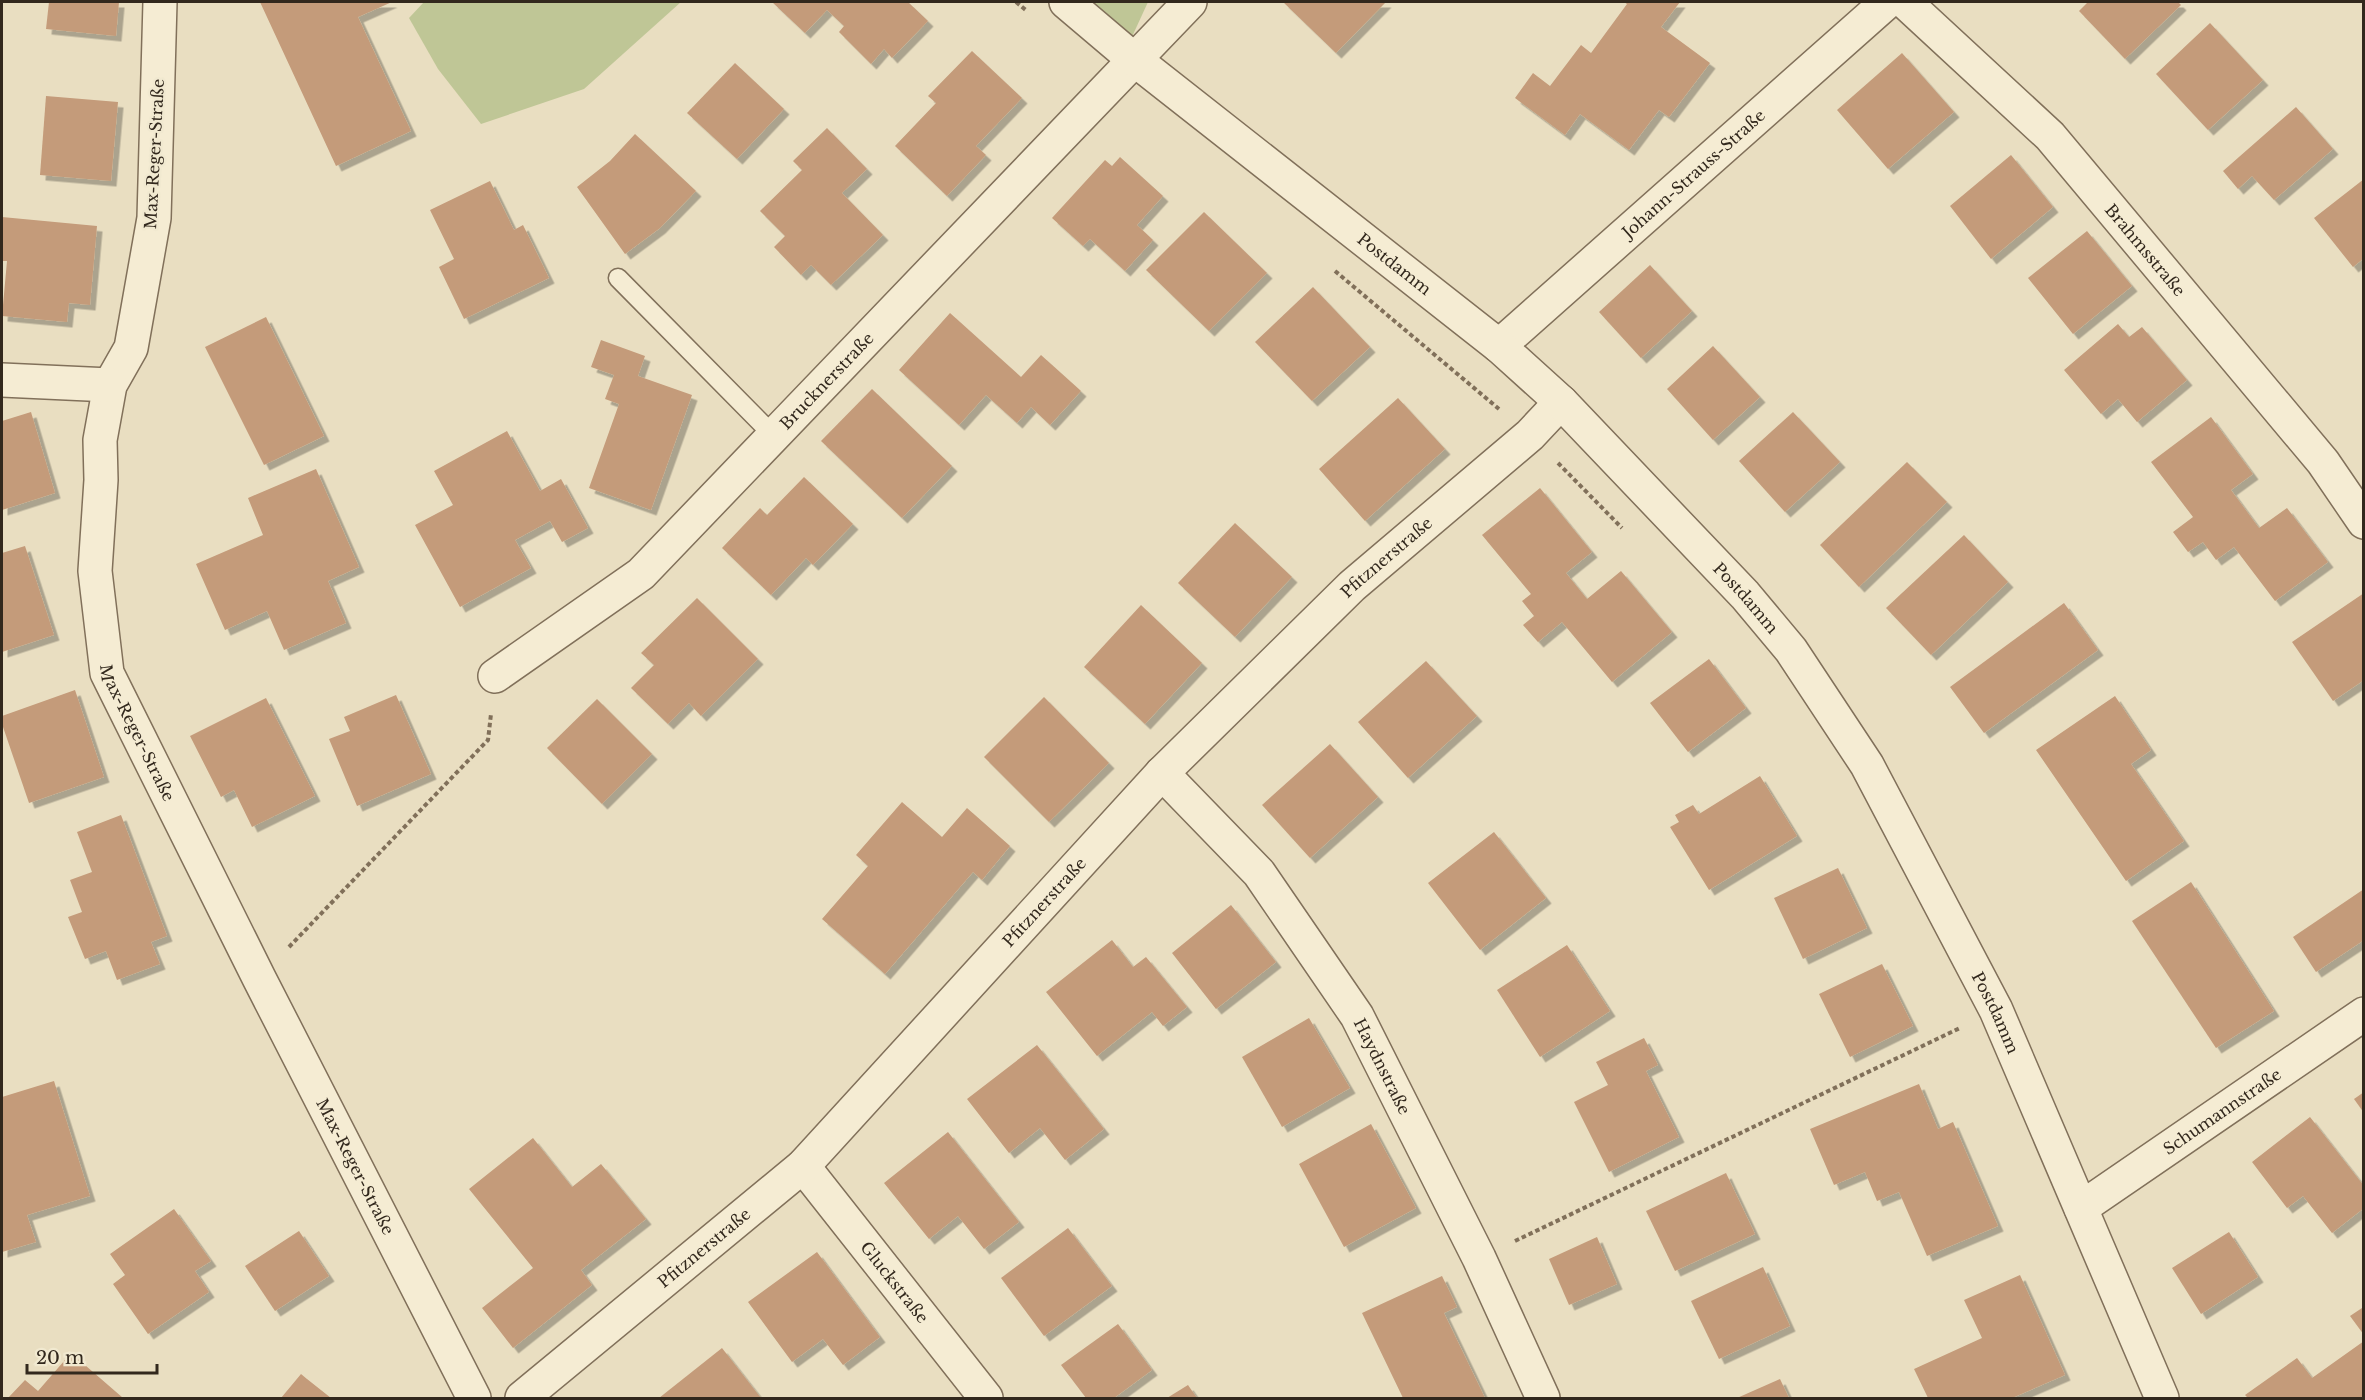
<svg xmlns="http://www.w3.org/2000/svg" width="2365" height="1400" font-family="'Libre Baskerville',serif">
<defs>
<filter id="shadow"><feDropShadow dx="5.5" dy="5.5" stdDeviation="0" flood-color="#0004"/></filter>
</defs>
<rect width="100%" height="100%" fill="#e9dec1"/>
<g fill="#bfc696">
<polygon points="424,2 681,2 584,89 481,124 438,69 409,18"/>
<polygon points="1067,2 1148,2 1125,52"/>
</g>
<g fill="#c49b7a" filter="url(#shadow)">
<polygon points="49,2 119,2 116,36 46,29"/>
<polygon points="260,2 392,2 358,17 411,131 336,166"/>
<polygon points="772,2 908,2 928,21 892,58 884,49 871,64 839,32 844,26 827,10 805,33"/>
<polygon points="1283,2 1386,2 1336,53"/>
<polygon points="1624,2 1680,2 1661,27 1710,63 1669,117 1659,110 1629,150 1580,114 1565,135 1515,98 1533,73 1550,86 1581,45 1591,53 1627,4"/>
<polygon points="2088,2 2178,2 2181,5 2125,59 2079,11"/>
<polygon points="2210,23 2263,80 2208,130 2156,74"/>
<polygon points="972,51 1022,98 976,146 986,155 947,196 895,146 936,103 928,96"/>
<polygon points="1902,53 1954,112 1888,169 1837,110"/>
<polygon points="735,63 784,109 737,159 687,113"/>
<polygon points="46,96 118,102 111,181 40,175"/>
<polygon points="2296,107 2333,149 2274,200 2252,176 2238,189 2223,171"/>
<polygon points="827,128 867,169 842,193 883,235 831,285 811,265 801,275 774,247 785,236 760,211 802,170 793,161"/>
<polygon points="635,134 696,191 660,228 625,254 577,187 610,161"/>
<polygon points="2011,155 2053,207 1991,259 1950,206"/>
<polygon points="1120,157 1163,196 1137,225 1153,240 1125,271 1090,239 1083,246 1052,218 1105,160 1112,166"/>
<polygon points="2364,179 2364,258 2353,267 2314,218"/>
<polygon points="490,181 514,230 523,225 549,278 464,319 439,267 454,259 430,210"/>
<polygon points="1204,212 1267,273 1209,331 1146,270"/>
<polygon points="2,217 97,226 90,305 69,303 67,322 2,316 7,261 2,261"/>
<polygon points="2087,231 2132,286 2073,334 2028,278"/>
<polygon points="1650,265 1692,311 1641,358 1599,312"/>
<polygon points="1313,287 1370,347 1312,401 1255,342"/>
<polygon points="950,313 1021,377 1041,355 1081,391 1050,425 1031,407 1017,423 986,395 959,425 899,370"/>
<polygon points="266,317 324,436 264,465 205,347"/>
<polygon points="2118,324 2129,337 2142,327 2187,380 2137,422 2118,399 2101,414 2064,370"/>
<polygon points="601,340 645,356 638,376 692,395 651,510 589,488 619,404 605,399 614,375 591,367"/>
<polygon points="1713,346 1760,397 1713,440 1667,389"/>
<polygon points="872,389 952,466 902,518 821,441"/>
<polygon points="1398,398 1445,449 1365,521 1319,469"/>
<polygon points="31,412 55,493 2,510 2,421"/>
<polygon points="1793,412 1840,462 1785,512 1739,461"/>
<polygon points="2211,417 2253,474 2231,490 2259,528 2287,508 2328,562 2275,601 2234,547 2216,560 2203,542 2188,552 2173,532 2193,517 2151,462"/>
<polygon points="507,431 540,491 561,479 588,528 562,542 550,521 515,540 531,568 460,607 415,525 453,505 434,471"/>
<polygon points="1907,462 1947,502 1859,587 1820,545"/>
<polygon points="316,469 359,567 328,581 346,623 284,650 267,611 225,630 196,564 263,535 248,498"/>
<polygon points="804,477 853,524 813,565 806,558 771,595 722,548 760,508 767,515"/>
<polygon points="1540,488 1592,552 1566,573 1587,599 1621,571 1672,632 1612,682 1562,622 1538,642 1523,625 1534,616 1522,601 1531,594 1482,535"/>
<polygon points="1235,523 1292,577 1235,637 1178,583"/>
<polygon points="1964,535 2008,582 1931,655 1886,608"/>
<polygon points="25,546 54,635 2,652 2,553"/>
<polygon points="2364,593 2364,680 2333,701 2292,642"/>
<polygon points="697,598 758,659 701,716 689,703 668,724 631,688 654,665 641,653"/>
<polygon points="2064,603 2098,650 1984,733 1950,687"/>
<polygon points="1141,605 1202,663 1145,724 1084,667"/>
<polygon points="1709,659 1746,708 1688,752 1650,703"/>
<polygon points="1426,661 1477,716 1408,778 1358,722"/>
<polygon points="75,690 104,777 29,803 2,724 2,716"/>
<polygon points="396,695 431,774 357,806 329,739 350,731 344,717"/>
<polygon points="2115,696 2151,750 2131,764 2184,841 2126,881 2036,750"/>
<polygon points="1044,697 1109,763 1049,822 984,757"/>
<polygon points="266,698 315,796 252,827 234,790 221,797 190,736"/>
<polygon points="597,699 652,754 602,804 547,748"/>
<polygon points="1330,744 1378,797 1310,858 1262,805"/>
<polygon points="1760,776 1797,836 1709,890 1670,827 1679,822 1675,815 1693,805 1699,814"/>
<polygon points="902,802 942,837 967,808 1010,846 982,880 973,872 885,974 822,919 868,866 856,855"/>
<polygon points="121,815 167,936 151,942 160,964 117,980 106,951 85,959 68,917 82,912 70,880 92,872 77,832"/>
<polygon points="1494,832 1546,898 1480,950 1428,883"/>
<polygon points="1838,868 1867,928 1803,959 1774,898"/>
<polygon points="2191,882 2274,1011 2216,1048 2132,921"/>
<polygon points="2364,889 2364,940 2316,972 2293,937"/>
<polygon points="1231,905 1276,962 1216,1009 1172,953"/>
<polygon points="1112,940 1133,967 1146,957 1187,1007 1163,1026 1152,1012 1097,1056 1046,992"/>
<polygon points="1567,945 1610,1011 1540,1057 1497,990"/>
<polygon points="1882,964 1913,1026 1850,1057 1819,994"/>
<polygon points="1309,1018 1350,1088 1282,1127 1242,1057"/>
<polygon points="1644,1038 1658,1065 1646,1071 1679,1137 1609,1172 1574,1102 1608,1085 1596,1062"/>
<polygon points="1037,1045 1104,1129 1065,1160 1040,1128 1009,1153 967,1099"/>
<polygon points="54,1081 90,1196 27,1215 36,1242 2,1252 2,1097"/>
<polygon points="1919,1084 1938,1129 1953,1122 1998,1226 1927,1256 1899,1192 1877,1201 1865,1172 1834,1185 1810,1129"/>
<polygon points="2364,1092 2364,1113 2354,1099"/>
<polygon points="2310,1117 2364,1186 2364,1208 2332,1233 2303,1196 2287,1208 2252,1162"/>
<polygon points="1371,1124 1416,1208 1344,1247 1299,1164"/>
<polygon points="948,1132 1019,1222 984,1249 958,1216 929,1239 884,1183"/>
<polygon points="533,1138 572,1187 601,1164 646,1219 581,1270 592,1285 513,1348 482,1308 533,1268 469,1189"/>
<polygon points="1726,1173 1755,1234 1675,1271 1646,1211"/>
<polygon points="174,1209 211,1261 195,1271 209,1292 148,1334 113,1284 125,1275 110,1254"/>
<polygon points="1068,1228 1112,1286 1044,1336 1001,1278"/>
<polygon points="299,1231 329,1276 275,1311 245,1266"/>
<polygon points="2229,1232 2258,1277 2201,1314 2172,1268"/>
<polygon points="1597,1237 1617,1284 1569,1305 1549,1259"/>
<polygon points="817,1252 880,1337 843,1365 823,1339 792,1362 748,1302"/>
<polygon points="1763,1267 1790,1326 1719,1359 1691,1301"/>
<polygon points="2020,1275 2065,1375 2012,1398 1928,1398 1914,1369 1982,1338 1964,1300"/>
<polygon points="1442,1276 1457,1307 1444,1313 1485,1398 1403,1398 1362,1313"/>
<polygon points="2362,1308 2364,1310 2364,1335 2350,1316"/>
<polygon points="1118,1324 1152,1370 1114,1398 1086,1398 1061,1365"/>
<polygon points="2364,1341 2364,1398 2248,1398 2245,1395 2297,1358 2312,1378"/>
<polygon points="722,1348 761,1398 659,1398"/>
<polygon points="71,1353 123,1398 8,1398 25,1380 38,1391"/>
<polygon points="301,1374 307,1379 331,1398 281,1398"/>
<polygon points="1780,1379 1789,1398 1737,1398"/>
<polygon points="1188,1385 1197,1398 1167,1398"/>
</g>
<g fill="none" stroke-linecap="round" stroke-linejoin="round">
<g stroke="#81705a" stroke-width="21">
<polyline id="service" points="618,278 774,436"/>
</g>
<g stroke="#81705a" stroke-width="36">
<g id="minor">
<path id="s1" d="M 160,2 L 154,218 L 131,348 L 110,385 L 100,440 L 101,480 L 95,571 L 107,673 L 259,978 L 474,1398"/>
<path id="s2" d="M 1905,2 L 2050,136 L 2323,462 L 2364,522"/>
<path id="s3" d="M 1499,346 L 1887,2"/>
<polyline points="2,380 110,385"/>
<path id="s4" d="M 495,676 L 641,574 L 1190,2"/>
<path id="s5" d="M 1162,773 L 1259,873 L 1357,1016 L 1479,1258 L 1543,1398"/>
<path id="s6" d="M 803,1166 L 986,1398"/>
<path id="s7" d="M 2081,1208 L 2364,1014"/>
<path id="s8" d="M 522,1398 L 803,1166 L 1162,773 L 1352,586 L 1530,435 L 1561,402"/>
</g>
</g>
<g stroke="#81705a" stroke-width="36">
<g id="tertiary">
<path id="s9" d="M 1066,2 L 1125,52 L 1499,346 L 1561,402 L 1745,595 L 1791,650 L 1867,765 L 1996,1010 L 2162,1398"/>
</g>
</g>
<g stroke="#81705a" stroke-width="4" stroke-dasharray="4.5 3" stroke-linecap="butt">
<polyline points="1016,2 1027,11"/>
<polyline points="1335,271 1499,409"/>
<polyline points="1558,463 1622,528"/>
<polyline points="289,947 488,740 491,714"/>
<polyline points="1515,1241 1960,1028"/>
</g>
<use href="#service" stroke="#f5ecd3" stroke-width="18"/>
<use href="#minor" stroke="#f5ecd3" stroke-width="33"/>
<use href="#tertiary" stroke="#f5ecd3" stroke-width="33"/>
</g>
<g text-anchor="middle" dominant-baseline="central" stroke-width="5" stroke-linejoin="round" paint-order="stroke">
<g font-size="16" fill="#32281d" stroke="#f1e9d0">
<text transform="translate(154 154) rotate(-87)">Max-Reger-Straße</text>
<text stroke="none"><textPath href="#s3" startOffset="260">Johann-Strauss-Straße</textPath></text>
<text stroke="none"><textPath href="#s2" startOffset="346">Brahmsstraße</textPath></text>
<text stroke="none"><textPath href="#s9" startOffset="420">Postdamm</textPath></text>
<text stroke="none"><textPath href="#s4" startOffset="446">Brucknerstraße</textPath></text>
<text stroke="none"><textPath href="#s8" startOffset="1208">Pfitznerstraße</textPath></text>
<text stroke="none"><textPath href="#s9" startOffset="906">Postdamm</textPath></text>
<text stroke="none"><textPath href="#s1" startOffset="747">Max-Reger-Straße</textPath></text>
<text stroke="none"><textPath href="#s8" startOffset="722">Pfitznerstraße</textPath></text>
<text stroke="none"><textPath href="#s9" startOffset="1392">Postdamm</textPath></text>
<text stroke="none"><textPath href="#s5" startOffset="369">Haydnstraße</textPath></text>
<text stroke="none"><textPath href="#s7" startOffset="171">Schumannstraße</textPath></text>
<text stroke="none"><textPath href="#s1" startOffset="1233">Max-Reger-Straße</textPath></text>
<text stroke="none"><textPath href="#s8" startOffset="236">Pfitznerstraße</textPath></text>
<text stroke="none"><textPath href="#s6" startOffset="148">Gluckstraße</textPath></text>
</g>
</g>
<rect width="2365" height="1400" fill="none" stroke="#32281d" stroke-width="6"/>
<path d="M27 1364v9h130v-9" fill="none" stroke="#32281d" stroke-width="3"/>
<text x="36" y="1364" font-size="18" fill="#32281d" stroke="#f1e9d0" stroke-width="4.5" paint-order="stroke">20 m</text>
</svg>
